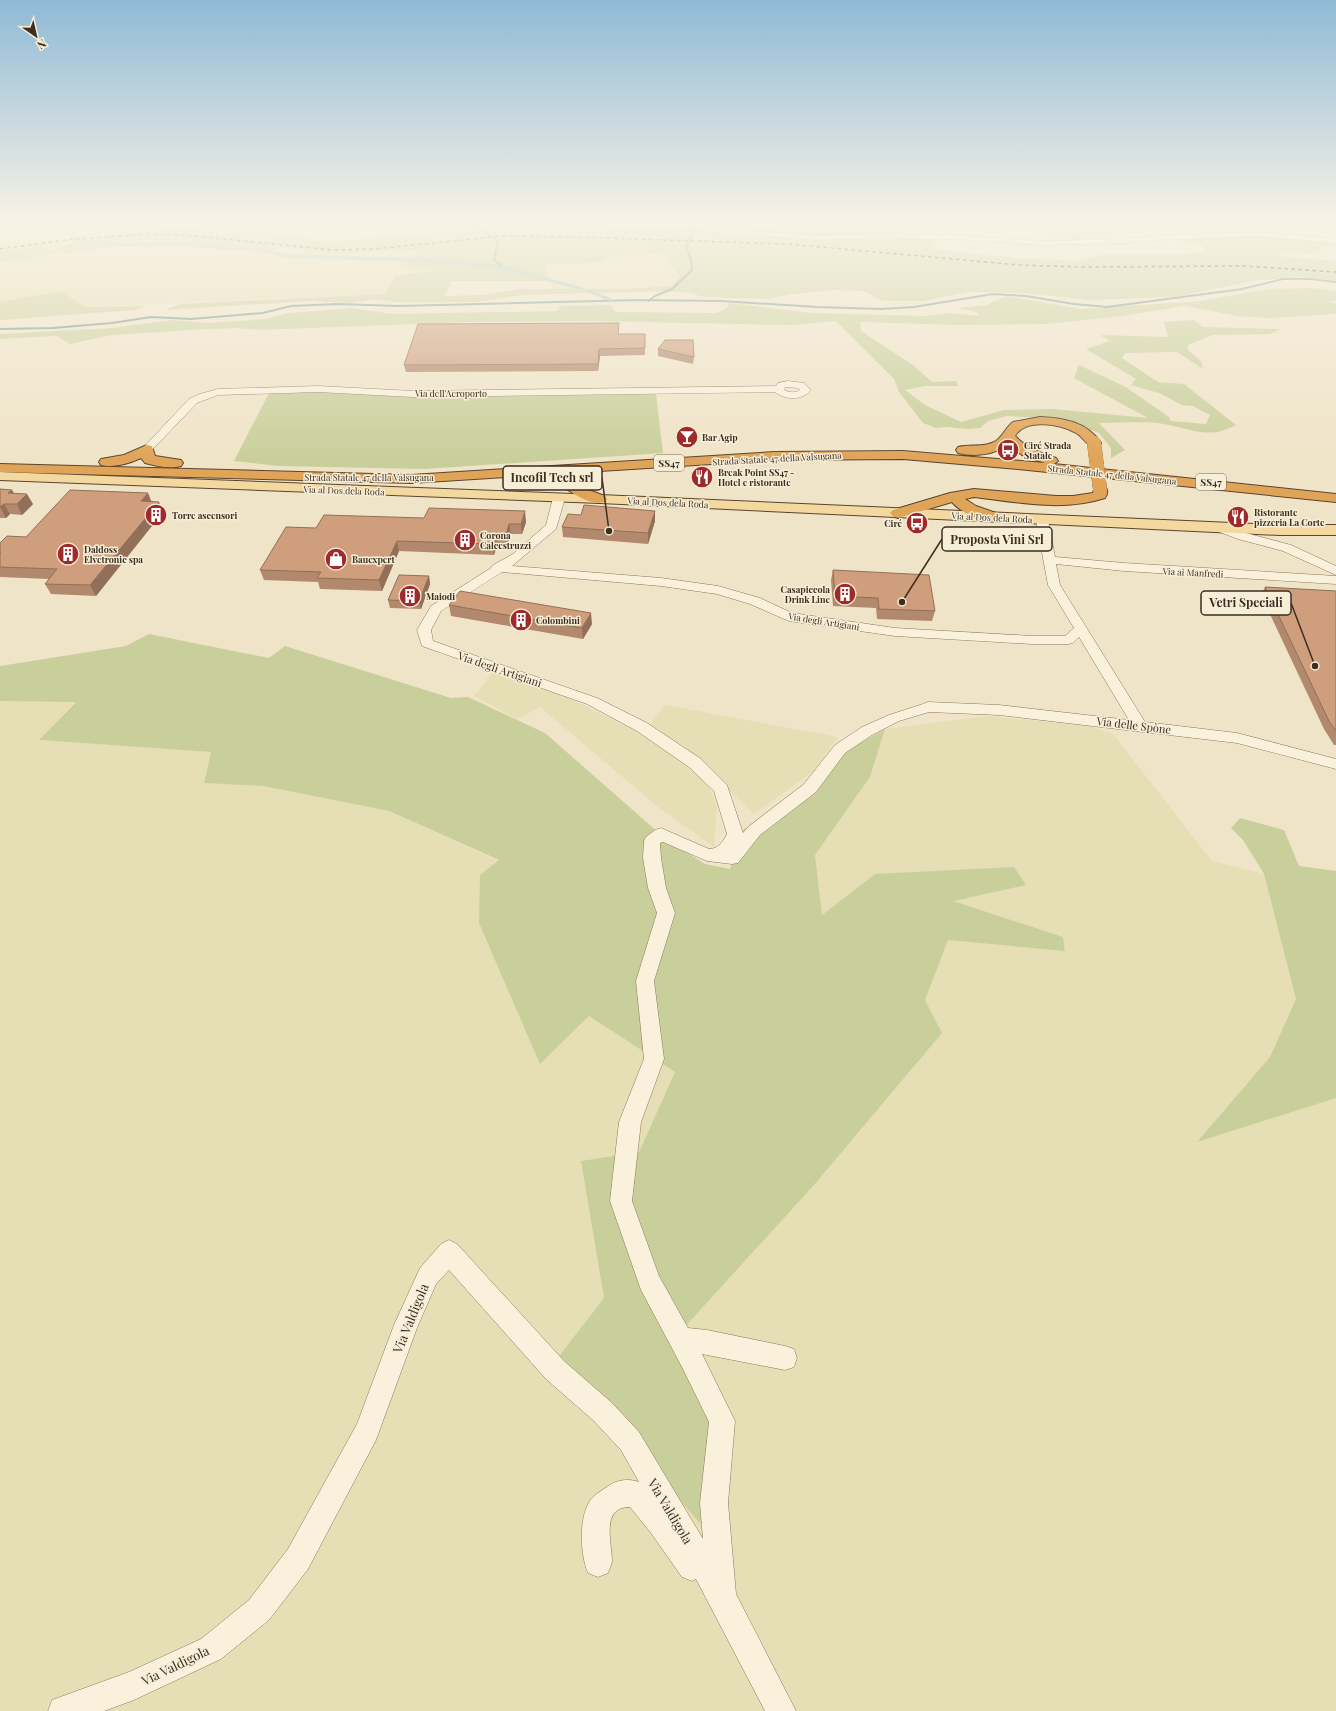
<svg xmlns="http://www.w3.org/2000/svg" width="1336" height="1711" font-family="'Playfair Display',serif">
<rect width="100%" height="100%" fill="#f0e4c8"/>
<g fill="#e6deb5">
<polygon points="0,221 113,221 112,221 127,228 107,233 103,238 77,241 65,247 51,250 43,249 44,246 0,251"/>
<polygon points="146,221 231,221 224,225 268,232 162,228 162,226"/>
<polygon points="236,221 296,221 281,227"/>
<polygon points="516,221 744,221 712,232 579,223 544,222 521,225"/>
<polygon points="151,239 154,243 183,243 266,252 278,248 340,254 421,250 402,267 444,270 385,294 85,307 61,291 0,302 0,262 46,256 53,252 67,254 116,246 114,244"/>
<polygon points="661,253 680,276 672,286 626,289 552,290 546,264 601,262 605,258"/>
<polygon points="495,670 558,693 643,734 665,705 838,737 814,771 754,814 699,762 717,806 714,847 658,807 540,707 517,719 474,696"/>
<polygon points="0,701 76,701 39,740 211,752 204,783 263,786 389,811 499,861 540,1063 589,1016 675,1072 639,1152 581,1161 604,1298 556,1360 673,1340 814,1185 941,1033 925,1000 948,939 1065,950 1063,937 875,874 822,915 815,855 870,777 885,729 988,716 1090,726 1113,734 1212,861 1264,874 1296,999 1270,1057 1197,1142 1336,1098 1336,1711 0,1711"/>
</g>
<g fill="#c9cf9b" fill-rule="evenodd">
<path d="M 113,221 L 146,221 L 163,226 L 162,228 L 268,232 L 332,242 L 449,230 L 441,221 L 516,221 L 521,225 L 544,222 L 579,223 L 642,228 L 696,226 L 712,232 L 744,221 L 1336,221 L 1336,226 L 1265,223 L 1222,225 L 1207,221 L 1195,224 L 1198,228 L 1154,229 L 1133,233 L 1080,234 L 1081,240 L 1047,239 L 1047,233 L 1005,226 L 940,231 L 909,228 L 898,229 L 907,238 L 932,239 L 933,249 L 1014,258 L 1081,261 L 1099,255 L 1204,253 L 1204,246 L 1169,239 L 1262,236 L 1336,243 L 1336,246 L 1322,246 L 1317,254 L 1279,251 L 1279,256 L 1336,261 L 1336,280 L 1297,277 L 1254,281 L 1174,297 L 1090,300 L 1023,293 L 968,292 L 924,301 L 883,301 L 864,291 L 833,290 L 794,294 L 768,299 L 703,297 L 691,293 L 666,291 L 523,295 L 475,302 L 395,302 L 376,299 L 350,303 L 310,301 L 164,310 L 181,304 L 385,294 L 396,275 L 441,270 L 401,267 L 420,250 L 340,254 L 278,248 L 266,252 L 183,243 L 154,243 L 151,239 L 114,244 L 116,246 L 67,254 L 53,252 L 46,256 L 0,262 L 0,251 L 45,246 L 43,249 C 60,250 63,245 77,241 C 85,238 95,239 103,238 L 107,233 L 126,228 L 111,222 ZM 661,253 L 680,276 L 672,286 L 626,289 L 522,289 L 483,295 L 445,296 L 451,281 L 549,281 L 546,264 L 601,262 L 605,258 Z"/>
<path d="M 1310,288 L 1336,291 L 1336,301 L 1328,301 L 1336,304 L 1336,314 L 1268,318 L 1238,316 L 1184,306 L 1122,316 L 1047,324 L 958,325 L 860,322 L 861,331 L 913,365 L 932,382 L 956,381 L 958,386 L 925,386 L 905,390 L 925,405 L 961,422 L 1004,410 L 1053,409 L 1148,418 L 1074,378 L 1079,365 L 1126,387 L 1169,417 L 1171,421 L 1206,424 L 1210,415 L 1193,406 L 1182,405 L 1159,393 L 1131,385 L 1136,379 L 1086,349 L 1110,341 L 1101,335 L 1168,337 L 1164,322 L 1194,320 L 1203,327 L 1281,329 L 1270,334 L 1213,335 L 1188,345 L 1188,350 L 1201,361 L 1203,369 L 1177,352 L 1125,353 L 1122,358 L 1158,382 L 1184,384 L 1236,425 C 1208,440 1193,429 1164,424 C 1145,421 1119,423 1099,423 L 1125,450 L 1111,458 L 1111,448 L 1099,433 L 1067,420 L 1007,416 L 988,421 L 980,428 L 968,429 L 947,427 L 936,428 L 923,423 L 899,392 L 894,379 L 836,321 L 793,325 L 588,321 L 469,322 L 258,330 L 239,328 L 206,329 L 112,335 L 70,344 L 57,336 L 0,339 L 0,334 L 111,328 L 174,320 L 209,323 L 265,319 L 289,313 L 352,308 L 392,314 L 557,311 L 560,306 L 611,305 L 616,312 L 716,313 L 727,308 L 729,303 L 812,313 L 926,316 L 948,313 L 979,316 L 976,312 L 957,308 L 986,305 L 1006,296 L 1081,309 L 1201,301 L 1267,289 Z"/>
<polygon points="61,291 85,307 147,306 134,310 0,320 0,302"/>
<polygon points="334,392 410,396 656,394 663,453 424,469 278,466 234,461 269,393"/>
<polygon points="149,634 269,658 285,646 451,698 468,697 545,733 667,840 705,864 730,869 743,830 851,748 885,729 870,777 815,855 822,915 875,874 1014,867 1026,885 954,901 1063,937 1065,951 948,940 925,1000 942,1033 814,1185 673,1340 717,1422 707,1531 556,1360 604,1298 581,1161 639,1152 675,1072 589,1016 540,1064 479,923 480,875 499,860 389,811 263,786 204,783 211,752 39,740 76,702 0,701 0,666 126,646"/>
<polygon points="1240,818 1284,830 1299,866 1336,871 1336,1098 1197,1142 1270,1057 1296,999 1264,874 1243,840 1231,828"/>
</g>
<g fill="none" stroke-linecap="round" stroke-linejoin="round">
<g stroke="#6f938a" stroke-width="2">
<polyline points="468,221 498,241 494,260 505,268"/>
<polyline points="648,301 655,296 672,289 692,270 691,259 686,248 697,221"/>
<polyline points="0,329 53,328 112,323 151,317 191,319 263,313 291,306 337,304 399,306 638,300 721,301 818,307 881,309 914,307 993,294 1026,296 1074,304 1107,307 1242,289 1283,279 1310,279 1336,282"/>
</g>
<g fill="#a9c4bc" fill-rule="evenodd">
<polygon points="80,221 83,223 76,238 108,243 178,242 259,248 287,254 420,258 483,263 505,266 584,288 581,290 505,270 483,267 420,262 287,258 259,252 178,246 108,247 73,241 70,238 77,223"/>
<polygon points="587,290 591,290 615,300 610,301 587,292"/>
</g>
<g stroke="#8d765c" stroke-width="1">
<g id="minor">
<polygon points="0,221 6,221 0,223"/>
<polygon points="293,221 303,221 276,233 269,231"/>
<path d="M 375,221 L 382,221 L 380,224 C 388,225 393,220 401,221 L 387,229 L 371,228 L 370,226 Z"/>
<polygon points="697,221 704,221 705,224 713,228 818,236 875,234 951,235 1041,241 1127,239 1155,236 1259,232 1336,239 1336,243 1259,236 1155,240 1127,243 1041,245 951,239 875,238 818,240 711,232 699,227"/>
<path d="M 788,381 L 804,383 L 811,390 C 802,401 785,400 775,392 L 413,397 L 318,392 L 218,395 L 197,403 L 151,451 L 143,451 L 142,449 L 189,399 L 200,394 L 218,389 L 318,386 L 413,391 L 776,386 L 778,383 ZM 785,387 L 798,388 L 800,390 C 795,393 790,393 784,390 Z"/>
<path d="M 559,495 L 565,498 L 556,529 L 512,566 L 661,578 L 718,586 L 760,598 L 792,613 L 895,628 L 1032,636 L 1065,636 L 1074,628 L 1048,585 L 1036,520 L 1042,516 L 1048,520 L 1055,557 L 1124,563 L 1336,576 L 1336,584 L 1124,571 L 1056,564 L 1060,585 L 1145,722 L 1237,733 L 1336,759 L 1336,769 L 1237,743 L 999,715 L 929,712 L 899,721 L 872,735 L 845,753 L 816,792 L 760,835 L 738,863 L 732,864 L 707,861 L 663,842 L 660,843 L 661,858 L 666,888 L 675,913 L 654,981 L 664,1059 L 641,1122 L 632,1201 L 659,1276 L 688,1328 L 707,1330 L 785,1346 L 794,1349 L 797,1358 L 794,1367 L 785,1370 L 702,1354 L 735,1421 L 728,1503 L 736,1594 L 796,1711 L 765,1711 L 696,1579 L 692,1581 L 682,1577 L 651,1533 L 630,1507 C 600,1507 612,1543 612,1561 C 612,1565 609,1569 608,1573 L 598,1577 L 588,1573 C 580,1554 578,1515 592,1498 C 596,1494 602,1490 607,1487 C 615,1480 629,1478 639,1482 L 621,1450 L 594,1421 L 546,1379 L 449,1270 L 436,1284 L 417,1328 L 376,1440 L 308,1569 L 269,1620 L 221,1659 L 134,1700 L 104,1711 L 48,1711 L 52,1700 L 129,1672 L 201,1639 L 249,1600 L 288,1549 L 357,1424 L 394,1325 L 420,1268 L 441,1244 L 449,1240 L 457,1244 L 564,1361 L 612,1403 L 639,1432 L 703,1539 L 700,1503 L 709,1422 L 682,1367 L 641,1290 L 610,1201 L 619,1122 L 644,1059 L 636,981 L 657,913 L 648,888 L 643,858 L 644,841 L 646,837 L 655,830 L 661,828 L 709,849 C 718,849 723,842 727,834 L 714,791 L 689,767 L 637,731 L 587,704 L 422,646 L 417,630 L 431,606 L 491,568 L 493,565 L 513,554 L 546,525 L 553,498 ZM 502,572 L 661,586 L 717,594 L 750,604 L 789,621 L 895,636 L 1032,644 L 1068,644 L 1073,643 L 1079,637 L 1129,720 L 999,705 L 928,702 L 923,704 L 889,715 L 862,727 L 835,745 L 804,784 L 748,827 L 743,833 L 727,785 L 701,759 L 647,723 L 597,698 L 433,641 L 431,630 L 441,611 Z"/>
<polygon points="1218,523 1246,533 1291,545 1336,566 1336,575 1283,551 1238,539 1214,530 1212,527 1214,524"/>
</g>
</g>
<g stroke="#5b4430" stroke-width="2">
<polygon id="major" points="0,472 600,495 1279,525 1336,525 1336,535 1279,535 600,503 0,480"/>
</g>
<g stroke="#5b4430" stroke-width="2">
<g id="highway">
<path d="M 1040,417 C 1064,418 1087,422 1101,443 L 1099,446 C 1087,449 1085,438 1076,433 C 1060,424 1026,418 1015,436 C 1026,448 1041,453 1056,458 L 1058,461 L 1054,464 L 1336,494 L 1336,502 L 1018,469 L 903,459 L 774,460 L 411,483 L 0,472 L 0,464 L 411,475 L 774,452 L 903,451 L 1045,463 L 1022,455 L 1008,444 C 996,455 973,457 958,453 L 956,450 L 958,447 C 971,444 984,448 996,441 C 1003,436 1006,427 1013,422 Z"/>
<path d="M 147,445 L 152,446 L 155,456 L 181,460 L 183,463 L 181,466 C 170,469 156,466 145,463 L 141,458 C 130,463 114,468 101,465 L 99,462 L 101,459 L 124,455 Z"/>
<path d="M 540,476 L 571,479 L 583,488 L 605,496 L 607,499 L 605,502 C 590,506 575,494 563,487 C 556,483 543,485 535,483 L 533,480 L 535,477 Z"/>
<path d="M 1100,485 L 1105,486 C 1108,490 1108,494 1105,498 C 1062,512 1018,502 974,497 L 965,499 L 976,506 L 999,514 L 1002,517 L 999,520 C 985,524 961,513 952,502 L 898,518 L 893,516 L 890,513 L 893,510 L 950,493 L 974,489 L 1056,496 L 1073,496 L 1093,493 L 1095,486 Z"/>
</g>
</g>
<use href="#minor" fill="#faf1dc" fill-rule="evenodd"/>
<use href="#major" fill="#f3d9a0" fill-rule="evenodd"/>
<use href="#highway" fill="#e0a458" fill-rule="evenodd"/>
<polyline stroke="#3d2e20" stroke-width="1.5" stroke-dasharray="3.5 3.5" stroke-linecap="butt" points="0,249 73,239 151,234 184,235 333,250 373,249 503,236 575,237 787,244 1020,265 1082,267 1244,266 1336,272"/>
<g stroke="#5b4430" stroke-width="14" stroke-linecap="butt">
<polyline id="highway-bridge" points="1094,443 1100,489"/>
</g>
<use href="#highway-bridge" stroke="#e0a458" stroke-width="14"/>
</g>
<g fill="#b2896c">
<polygon points="619,334 645,334 645,355 600,356 598,371 406,372 404,365"/>
<polygon points="658,349 694,357 693,364 658,356"/>
<polygon points="0,489 12,490 14,493 33,504 22,515 10,514 6,518 0,518"/>
<polygon points="152,501 163,512 96,596 51,594 45,584 49,579 0,577 0,543 26,537"/>
<polygon points="655,511 655,521 648,544 563,537 562,527 581,515"/>
<polygon points="526,522 522,534 511,534 507,545 497,545 494,555 399,551 382,591 320,589 318,582 264,580 260,570 316,528"/>
<polygon points="833,570 935,611 932,621 877,619 876,608 833,606 831,580"/>
<polygon points="429,576 430,584 421,609 390,608 388,600"/>
<polygon points="1265,587 1336,591 1336,745 1334,745 1324,729 1261,595"/>
<polygon points="449,605 592,624 583,639 451,616"/>
</g>
<g fill="#916f58">
<polygon points="599,349 600,356 598,371 598,364"/>
<polygon points="12,490 17,500 8,493"/>
<polygon points="148,493 152,503 141,501"/>
<polygon points="27,494 33,504 22,515 17,504"/>
<polygon points="159,502 163,512 96,596 90,585"/>
<polygon points="4,504 10,514 6,518 0,507"/>
<polygon points="525,511 526,522 522,534 521,524"/>
<polygon points="655,511 655,521 648,544 648,533"/>
<polygon points="509,524 511,534 507,545 506,535"/>
<polygon points="496,534 497,545 494,555 492,544"/>
<polygon points="397,541 399,551 382,591 379,580"/>
<polygon points="429,576 430,584 421,609 419,601"/>
<polygon points="591,613 592,624 583,639 582,628"/>
</g>
<g fill="#cf9f7d" stroke="#916f58">
<polygon points="619,323 618,334 645,334 645,348 599,349 598,364 404,365 418,324"/>
<polygon points="665,340 693,340 694,357 658,349"/>
<polygon points="0,489 12,490 8,493 27,494 17,504 4,504 0,507"/>
<polygon points="70,490 148,493 141,501 159,502 90,585 45,584 57,569 0,567 0,553 1,552 0,552 0,543 7,536 26,537"/>
<polygon points="584,505 655,511 648,533 562,527 568,514 581,515"/>
<polygon points="429,508 525,511 521,524 509,524 506,535 496,534 492,544 397,541 379,580 317,578 321,572 260,570 286,527 316,528 324,515 424,518"/>
<polygon points="833,570 929,575 935,611 879,609 878,598 835,596"/>
<polygon points="399,575 429,576 419,601 388,600"/>
<polygon points="1265,587 1336,591 1336,731 1329,721"/>
<polygon points="460,591 591,613 582,628 449,605"/>
</g>
<linearGradient id="sky" x2="0" y2="1"><stop stop-color="#8fbad6"/><stop offset="0.48" stop-color="#f8f3e6"/><stop offset="1" stop-color="#f8f3e6" stop-opacity="0"/></linearGradient>
<rect width="1336" height="460" fill="url(#sky)"/>
<defs>
<g id="bar-disc" transform="scale(1.15)"><circle r="9.5" fill="#9e2a2b" stroke="#f7eed8"/><path d="M-6-5H6L.8 .8V4.5H3.5V6h-7V4.5H-.8V.8Z" fill="#fff"/></g>
<g id="bus-disc" transform="scale(1.15)"><circle r="9.5" fill="#9e2a2b" stroke="#f7eed8"/><path d="M-5-6H5V4H4V6H2V4H-2V6H-4V4H-5ZM-3.5-4V0h7V-4ZM-3.5 1.2v1.5H-2V1.2ZM2 1.2v1.5H3.5V1.2Z" fill="#fff"/></g>
<g id="restaurant-disc" transform="scale(1.15)"><circle r="9.5" fill="#9e2a2b" stroke="#f7eed8"/><path d="M-5-6h1v4h1v-4h1v4h1v-4h1v5L-1.5 .5V6h-2V.5L-5-1ZM5-6V6H3V1.5H1.5Q1.5-4 5-6Z" fill="#fff"/></g>
<g id="building-disc" transform="scale(1.15)"><circle r="9.5" fill="#9e2a2b" stroke="#f7eed8"/><path d="M-4-6H4V6H1V3H-1V6H-4ZM-2.5-4.3h1.7v1.8h-1.7ZM.8-4.3h1.7v1.8H.8ZM-2.5-1h1.7V.8h-1.7ZM.8-1h1.7V.8H.8Z" fill="#fff"/></g>
<g id="shop-disc" transform="scale(1.15)"><circle r="9.5" fill="#9e2a2b" stroke="#f7eed8"/><path d="M-5-2.5h2.3a2.7 3.5 0 0 1 5.4 0H5L5.5 6h-11ZM-1.5-2.5h3a1.5 2.3 0 0 0-3 0Z" fill="#fff"/></g>
</defs>
<g fill-rule="evenodd">
<use href="#bar-disc" x="687" y="437"/>
<use href="#bus-disc" x="1008" y="450"/>
<use href="#restaurant-disc" x="702" y="477"/>
<use href="#building-disc" x="156" y="515"/>
<use href="#restaurant-disc" x="1238" y="517"/>
<use href="#bus-disc" x="917" y="523"/>
<use href="#building-disc" x="465" y="540"/>
<use href="#building-disc" x="68" y="554"/>
<use href="#shop-disc" x="336" y="559"/>
<use href="#building-disc" x="845" y="594"/>
<use href="#building-disc" x="410" y="596"/>
<use href="#building-disc" x="521" y="620"/>
</g>
<g text-anchor="middle" dominant-baseline="central" stroke-width="3" stroke-linejoin="round" paint-order="stroke">
<g font-size="9" fill="#3d2e20" stroke="#f7eed8">
<text x="451" y="393">Via dell'Aeroporto</text>
<text transform="translate(777 458) rotate(-3)">Strada Statale 47 della Valsugana</text>
<text transform="translate(1112 474) rotate(6)">Strada Statale 47 della Valsugana</text>
<text x="369" y="477">Strada Statale 47 della Valsugana</text>
<text transform="translate(344 490) rotate(2)">Via al Dos dela Roda</text>
<text transform="translate(668 502) rotate(3)">Via al Dos dela Roda</text>
<text transform="translate(992 517) rotate(3)">Via al Dos dela Roda</text>
<text transform="translate(1193 572) rotate(3)">Via ai Manfredi</text>
<text transform="translate(824 621) rotate(9)">Via degli Artigiani</text>
</g>
<g font-size="9" font-weight="bold" fill="#3d2e20" stroke="#f7eed8" text-anchor="start">
<text x="702" y="437">Bar Agip</text>
<text x="1024" y="445">Ciré Strada<tspan x="1024" dy="10">Statale</tspan></text>
<text x="718" y="472">Break Point SS47 -<tspan x="718" dy="10">Hotel e ristorante</tspan></text>
<text x="1254" y="512">Ristorante<tspan x="1254" dy="10">pizzeria La Corte</tspan></text>
<text x="172" y="515">Torre ascensori</text>
<text x="902" y="523" text-anchor="end">Ciré</text>
<text x="480" y="535">Corona<tspan x="480" dy="10">Calcestruzzi</tspan></text>
<text x="84" y="549">Daldoss<tspan x="84" dy="10">Elvetronic spa</tspan></text>
<text x="352" y="559">Bauexpert</text>
<text x="830" y="589" text-anchor="end">Casapiccola<tspan x="830" dy="10">Drink Line</tspan></text>
<text x="426" y="596">Maiodi</text>
<text x="536" y="620">Colombini</text>
</g>
<g fill="#f7eed8" stroke="#756857" stroke-width="1">
<rect x="654" y="455" width="30" height="16" rx="3"/>
<rect x="1196" y="474" width="30" height="16" rx="3"/>
</g>
<g font-size="10" font-weight="bold" fill="#3d2e20">
<text x="669" y="463">SS47</text>
<text x="1211" y="482">SS47</text>
</g>
<g font-size="11" fill="#3d2e20" stroke="#f7eed8">
<text transform="translate(500 669) rotate(19)">Via degli Artigiani</text>
<text transform="translate(1134 725) rotate(7)">Via delle Spòne</text>
</g>
<g font-size="13" fill="#3d2e20" stroke="#f7eed8">
<text transform="translate(410 1318) rotate(-68)">Via Valdigola</text>
<text transform="translate(671 1511) rotate(59)">Via Valdigola</text>
<text transform="translate(175 1665) rotate(-26)">Via Valdigola</text>
</g>
</g>
<path fill="none" stroke="#3d2e20" stroke-width="1.5" d="M609 531L602 478M902 602L942 539M1315 666L1291 603"/>
<g fill="#3d2e20" stroke="#f7eed8" stroke-width="1.5">
<circle cx="609" cy="531" r="4"/>
<circle cx="902" cy="602" r="4"/>
<circle cx="1315" cy="666" r="4"/>
</g>
<g fill="#f7eed8" stroke="#3d2e20" stroke-width="1.5">
<rect x="503" y="466" width="99" height="24" rx="4"/>
<rect x="942" y="527" width="110" height="24" rx="4"/>
<rect x="1201" y="591" width="90" height="24" rx="4"/>
</g>
<g font-size="12" text-anchor="middle" font-weight="bold" fill="#3d2e20">
<text x="552" y="482">Incofil Tech srl</text>
<text x="997" y="544">Proposta Vini Srl</text>
<text x="1246" y="607">Vetri Speciali</text>
</g>
<g transform="translate(36 36) rotate(146)" stroke="#f7eed8" stroke-width="3" paint-order="stroke">
<path d="M0-3L7 15L0 10L-7 15Z" fill="#3d2e20"/>
<text y="-6" font-size="11" font-weight="bold" text-anchor="middle" fill="#3d2e20">N</text>
</g>
</svg>
